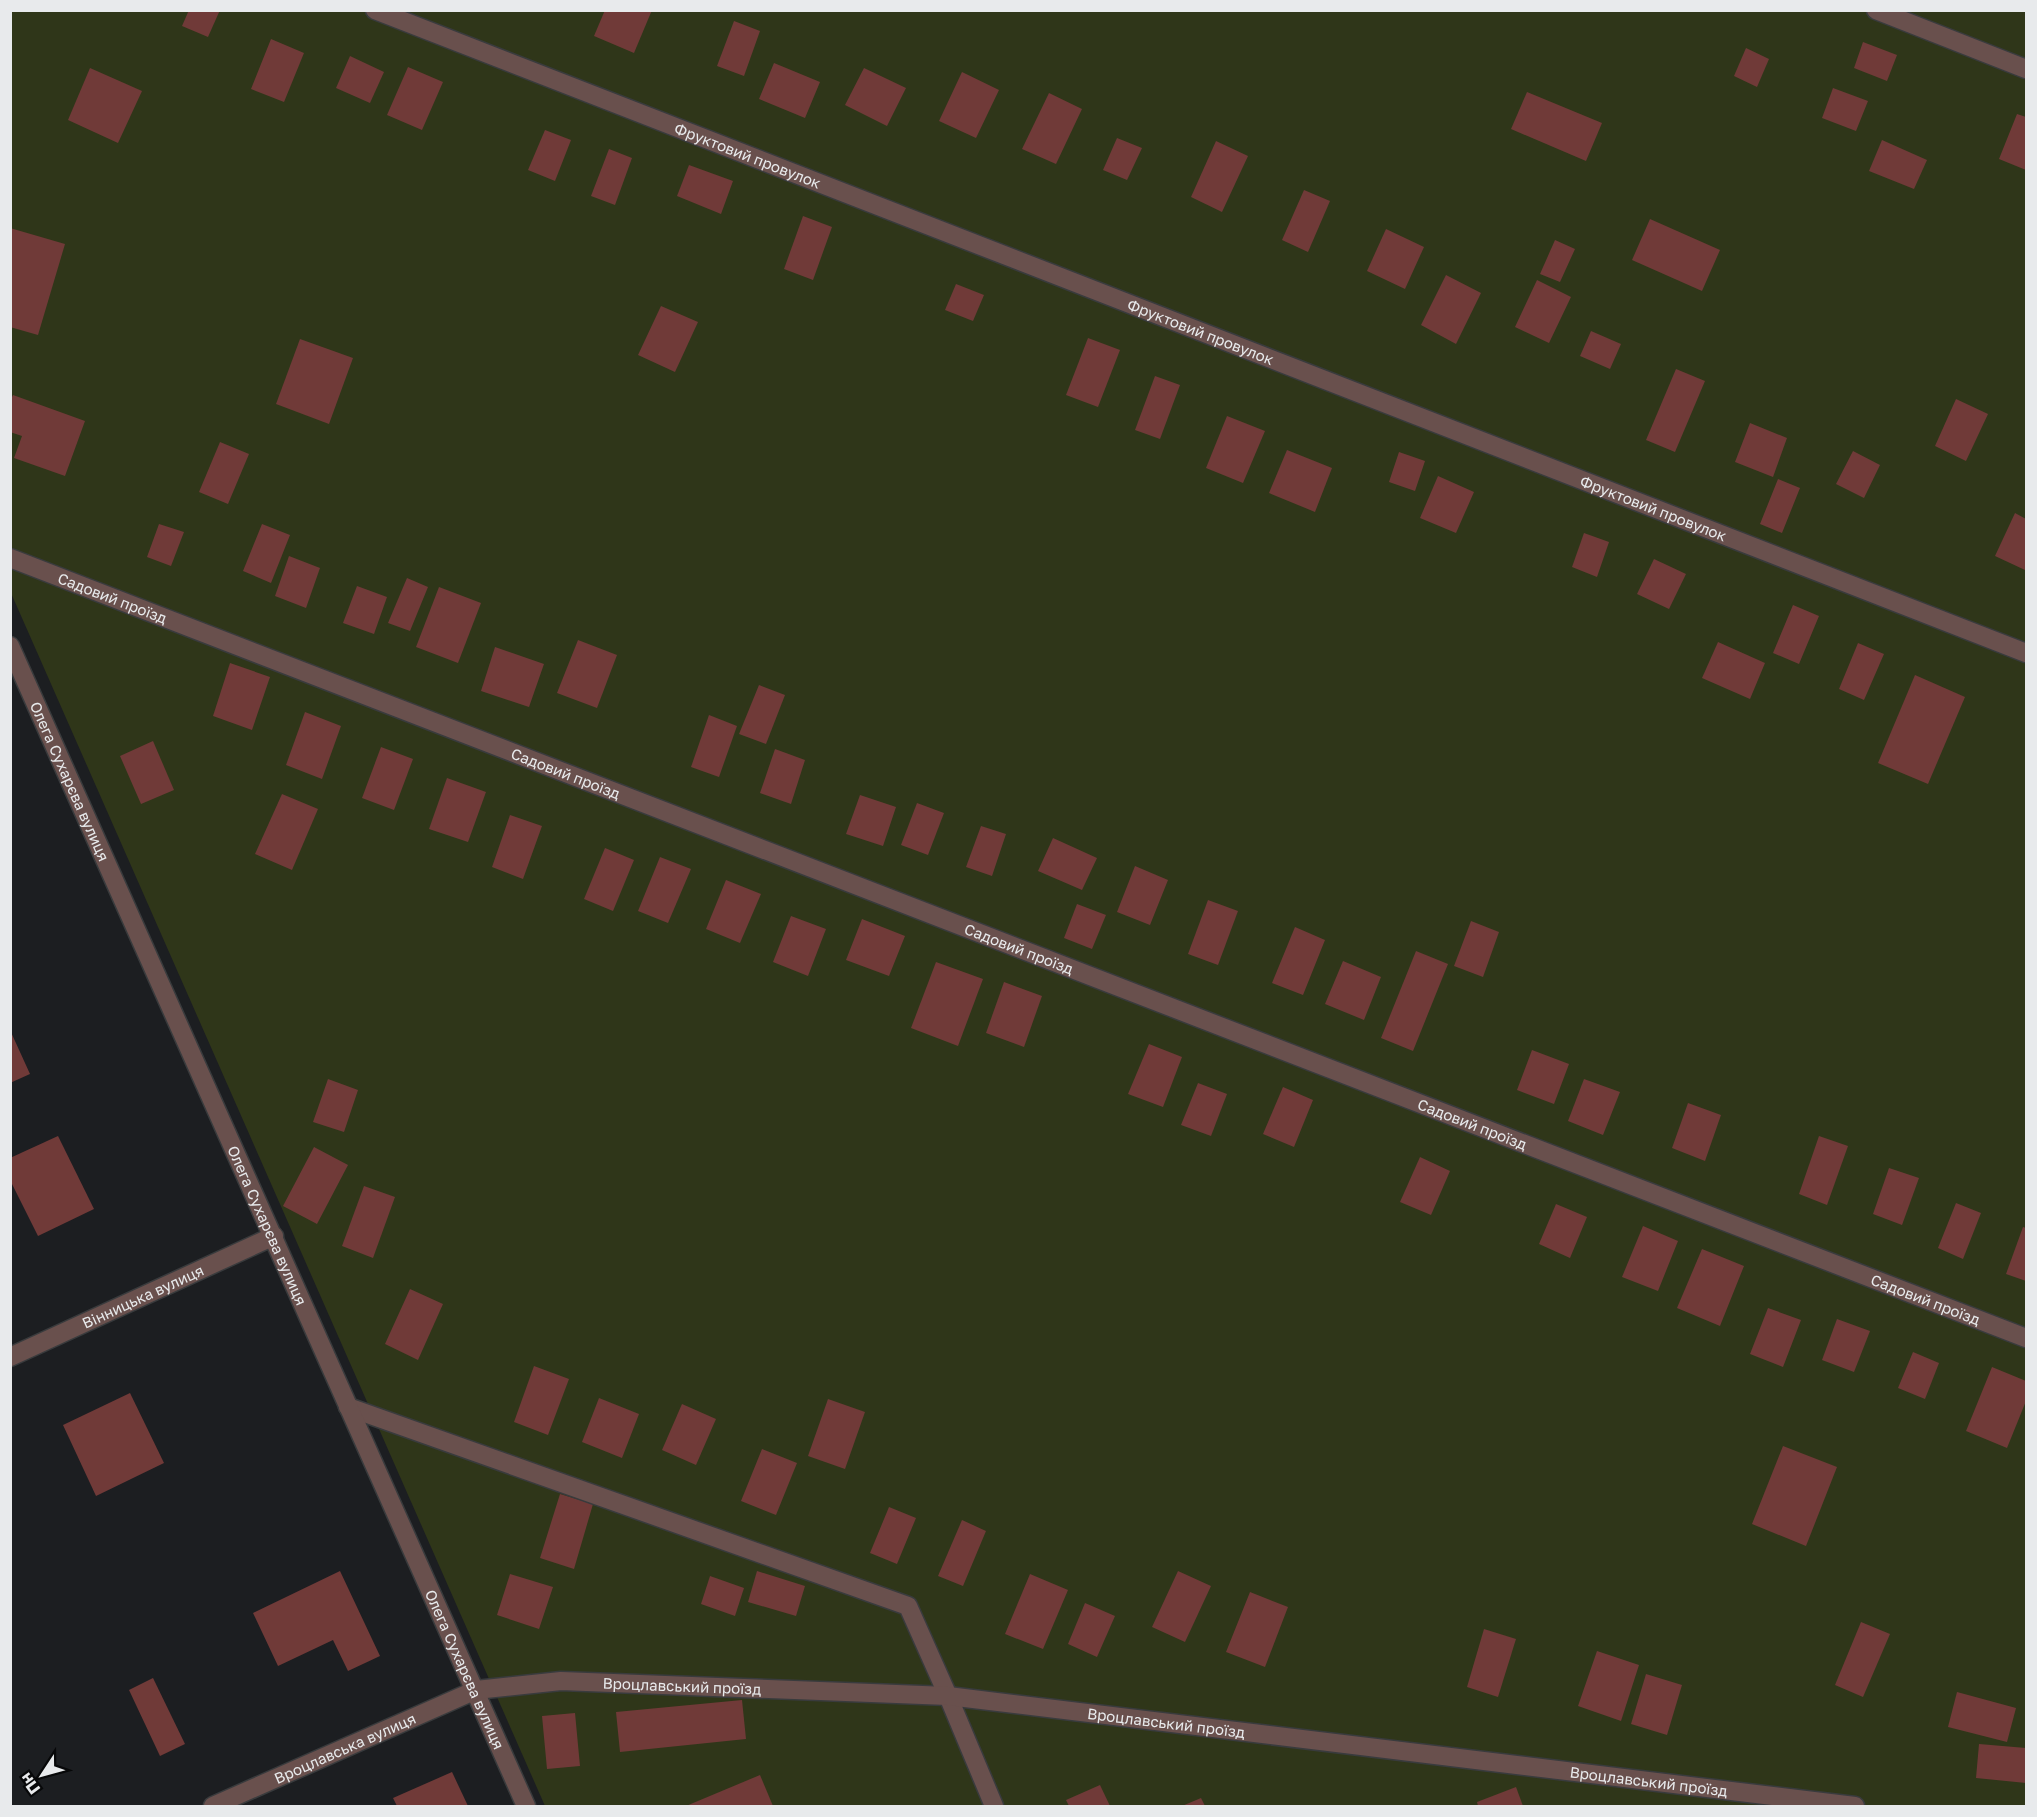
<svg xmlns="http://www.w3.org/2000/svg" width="2037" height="1817" font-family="'Golos Text',sans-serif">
<rect width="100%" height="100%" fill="#1c1e21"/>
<polygon fill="#2f3619" points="10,11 2026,11 2026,1806 545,1806 11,593"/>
<g fill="#703a38">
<polygon points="189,10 220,10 208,37 182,26"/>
<polygon points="605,10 652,10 634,53 594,36"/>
<polygon points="734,21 760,31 744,76 717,66"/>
<polygon points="271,39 304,53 284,102 251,89"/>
<polygon points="1863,42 1897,55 1887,81 1854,68"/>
<polygon points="1746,48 1769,59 1757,87 1734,76"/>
<polygon points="350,56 384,72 370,103 336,88"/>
<polygon points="774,63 820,82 805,118 759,99"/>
<polygon points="408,67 443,82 422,130 387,115"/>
<polygon points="90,68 142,91 118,143 68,120"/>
<polygon points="864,68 906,88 887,126 845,105"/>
<polygon points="962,72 999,90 976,138 939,121"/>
<polygon points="1833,88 1868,101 1856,131 1822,118"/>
<polygon points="1527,92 1602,123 1586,161 1511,129"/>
<polygon points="1049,93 1082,109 1056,164 1022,149"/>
<polygon points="2017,114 2026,117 2026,170 1999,159"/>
<polygon points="545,130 571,140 555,181 528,170"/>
<polygon points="1117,138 1142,148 1127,180 1103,170"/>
<polygon points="1882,140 1927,160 1914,189 1869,171"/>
<polygon points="1216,141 1248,156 1222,212 1191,197"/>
<polygon points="609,149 632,158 615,205 591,196"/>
<polygon points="689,165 733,181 721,214 677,196"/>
<polygon points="1304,190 1330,201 1308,252 1282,240"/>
<polygon points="803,216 832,227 813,280 784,269"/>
<polygon points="1650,219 1720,250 1702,291 1632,260"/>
<polygon points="10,228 65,244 38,335 10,327"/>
<polygon points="1386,229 1424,247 1405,289 1367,271"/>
<polygon points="1555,240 1575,249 1560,282 1540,274"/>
<polygon points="1446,275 1481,293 1456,344 1421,325"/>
<polygon points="1537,280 1571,297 1549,343 1515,327"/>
<polygon points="956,284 984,295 973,321 945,310"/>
<polygon points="661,306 698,322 675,372 638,355"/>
<polygon points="1591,331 1621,344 1610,369 1580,356"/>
<polygon points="1088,338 1120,350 1098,407 1066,395"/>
<polygon points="300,339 353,358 329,424 276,404"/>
<polygon points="1676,369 1705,381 1675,452 1646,440"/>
<polygon points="1155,376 1180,385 1160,439 1135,430"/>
<polygon points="13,395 85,421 65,476 14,458 22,436 10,432 10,401"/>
<polygon points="1956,399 1988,414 1966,461 1935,446"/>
<polygon points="1227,416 1265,431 1243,483 1206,468"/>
<polygon points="1750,423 1787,438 1773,477 1735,462"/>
<polygon points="220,442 249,454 228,504 199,492"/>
<polygon points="1287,450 1332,468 1315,512 1269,493"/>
<polygon points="1853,451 1880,465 1864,498 1836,484"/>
<polygon points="1399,452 1425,461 1415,491 1389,482"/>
<polygon points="1438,476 1474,492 1456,533 1420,518"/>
<polygon points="1778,479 1800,488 1782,533 1760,524"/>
<polygon points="2015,513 2026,519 2025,570 1995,556"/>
<polygon points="159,524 184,532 171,566 147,557"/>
<polygon points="262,524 290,535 271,583 243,571"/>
<polygon points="1584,533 1609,542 1597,577 1572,567"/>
<polygon points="289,556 320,568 306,608 275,596"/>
<polygon points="1654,559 1686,574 1669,609 1637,594"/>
<polygon points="407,578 428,587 410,631 388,623"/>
<polygon points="357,586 387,597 374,634 343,623"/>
<polygon points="439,587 481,603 458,663 416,647"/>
<polygon points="1793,605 1819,616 1799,664 1773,653"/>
<polygon points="578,640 617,655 597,708 557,693"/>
<polygon points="1718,642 1765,663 1750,699 1702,678"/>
<polygon points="1858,643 1884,654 1864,700 1839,689"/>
<polygon points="495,647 544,664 529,707 481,691"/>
<polygon points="230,663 270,677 252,730 213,716"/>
<polygon points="1915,675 1965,697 1928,784 1878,763"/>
<polygon points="759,685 785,695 766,744 739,734"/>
<polygon points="305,712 341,726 322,779 286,765"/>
<polygon points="709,715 737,726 719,777 691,767"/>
<polygon points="153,741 174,790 141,804 120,756"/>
<polygon points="381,747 413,759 394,810 362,798"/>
<polygon points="775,749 805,760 791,804 760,793"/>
<polygon points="447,778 486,792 468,842 429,829"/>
<polygon points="282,794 318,809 292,870 255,854"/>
<polygon points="860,795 896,807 883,846 846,834"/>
<polygon points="917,803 944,813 928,855 901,845"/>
<polygon points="510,815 542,826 523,879 492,867"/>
<polygon points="981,826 1006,834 992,876 966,867"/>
<polygon points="1053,838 1097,858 1082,890 1038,871"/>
<polygon points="605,848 634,860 613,911 584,899"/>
<polygon points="660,857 691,869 668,923 638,911"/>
<polygon points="1135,866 1168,880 1150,925 1117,912"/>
<polygon points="726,880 761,894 740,943 706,929"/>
<polygon points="1208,900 1238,911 1218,965 1188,954"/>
<polygon points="1077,904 1106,915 1092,949 1064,938"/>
<polygon points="791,916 826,929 808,976 773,962"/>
<polygon points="862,919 905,936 889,976 846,960"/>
<polygon points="1471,921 1499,932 1483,977 1454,966"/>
<polygon points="1295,927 1325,940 1303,995 1272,983"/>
<polygon points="1416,951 1448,964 1413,1051 1381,1038"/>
<polygon points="1343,961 1381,977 1364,1020 1325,1004"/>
<polygon points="936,962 983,979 958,1046 911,1028"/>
<polygon points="1004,982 1042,996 1024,1047 986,1033"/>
<polygon points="10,1030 30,1074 10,1083"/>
<polygon points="1149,1044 1182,1057 1163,1107 1128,1094"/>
<polygon points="1532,1050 1569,1064 1554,1104 1517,1090"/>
<polygon points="328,1079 358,1090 344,1132 313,1122"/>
<polygon points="1584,1079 1620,1092 1603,1135 1568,1121"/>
<polygon points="1198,1083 1227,1094 1211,1136 1181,1125"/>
<polygon points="1283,1087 1313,1100 1294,1147 1263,1134"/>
<polygon points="1688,1103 1721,1115 1705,1161 1672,1148"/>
<polygon points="58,1136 94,1209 38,1236 10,1180 10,1158"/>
<polygon points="1819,1136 1848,1146 1827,1205 1799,1194"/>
<polygon points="314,1147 348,1165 317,1224 283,1206"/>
<polygon points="1420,1157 1450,1171 1431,1215 1400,1202"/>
<polygon points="1889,1168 1919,1178 1902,1225 1873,1214"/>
<polygon points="364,1186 395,1197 373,1258 342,1246"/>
<polygon points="1956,1203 1981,1213 1963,1259 1938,1248"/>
<polygon points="1556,1204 1587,1217 1570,1258 1539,1244"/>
<polygon points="1643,1226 1678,1241 1658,1291 1622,1277"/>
<polygon points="2023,1227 2026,1228 2026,1281 2006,1274"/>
<polygon points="1702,1249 1744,1266 1720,1326 1677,1308"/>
<polygon points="410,1289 443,1304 418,1360 385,1344"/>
<polygon points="1768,1308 1801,1320 1783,1367 1750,1354"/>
<polygon points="1837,1319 1870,1331 1854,1372 1822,1360"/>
<polygon points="1913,1352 1939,1363 1925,1399 1898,1388"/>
<polygon points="534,1366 569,1379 548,1435 514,1422"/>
<polygon points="1992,1367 2026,1381 2026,1401 2007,1448 1966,1431"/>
<polygon points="130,1393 164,1463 96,1496 63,1425"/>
<polygon points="599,1398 639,1414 622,1458 582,1442"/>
<polygon points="828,1399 865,1412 845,1469 808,1456"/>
<polygon points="682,1404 716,1419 696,1465 662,1450"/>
<polygon points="1783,1446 1837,1467 1806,1546 1752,1524"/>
<polygon points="762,1449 797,1463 776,1515 741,1501"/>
<polygon points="560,1494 593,1504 574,1569 540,1558"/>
<polygon points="889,1507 916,1518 897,1564 870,1553"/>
<polygon points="962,1520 986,1531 963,1586 938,1576"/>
<polygon points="340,1571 380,1656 348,1671 333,1640 278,1666 253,1613"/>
<polygon points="757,1571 805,1586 796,1616 748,1602"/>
<polygon points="1178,1571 1211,1586 1185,1642 1152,1627"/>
<polygon points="510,1574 553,1587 539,1629 497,1615"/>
<polygon points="1030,1574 1068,1590 1043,1649 1005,1634"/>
<polygon points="710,1576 744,1588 735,1616 701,1604"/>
<polygon points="1250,1592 1288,1607 1265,1667 1226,1652"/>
<polygon points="1085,1603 1115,1616 1097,1657 1068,1644"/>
<polygon points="1861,1622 1890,1634 1863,1697 1835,1685"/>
<polygon points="1484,1629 1516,1639 1498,1697 1467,1687"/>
<polygon points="1597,1651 1639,1665 1621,1721 1578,1706"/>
<polygon points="1646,1674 1682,1685 1667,1735 1631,1724"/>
<polygon points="153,1678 185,1744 160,1756 129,1690"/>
<polygon points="1957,1692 2016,1708 2007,1742 1948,1727"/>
<polygon points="742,1700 746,1739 620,1752 616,1712"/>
<polygon points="575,1713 580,1766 547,1769 542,1716"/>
<polygon points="1979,1744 2026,1748 2026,1783 1976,1778"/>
<polygon points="452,1772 468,1806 397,1806 393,1798"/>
<polygon points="760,1775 773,1806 686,1806"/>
<polygon points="1100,1785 1110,1806 1069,1806 1066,1800"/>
<polygon points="1516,1787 1523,1806 1478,1806 1477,1802"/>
<polygon points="1201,1798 1205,1806 1182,1806"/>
</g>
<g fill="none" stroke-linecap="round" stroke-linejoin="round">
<g stroke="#393b3d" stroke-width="21">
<polyline id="lane" points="348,1407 908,1606 948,1696 994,1806"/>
</g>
<g stroke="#393b3d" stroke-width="21">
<g id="street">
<path id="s1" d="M 375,10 L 2026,653"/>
<polyline points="1876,10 2026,69"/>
<path id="s2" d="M 10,558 L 2026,1338"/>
<path id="s3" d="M 10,646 L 526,1806"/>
<path id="s4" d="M 10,1357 L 274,1236"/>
<path id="s5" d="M 213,1806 L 476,1690 L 561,1681 L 948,1696 L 1855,1806"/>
</g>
</g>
<use href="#lane" stroke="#69504d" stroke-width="18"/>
<use href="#street" stroke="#69504d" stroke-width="18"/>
</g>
<g text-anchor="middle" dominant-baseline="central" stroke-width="4.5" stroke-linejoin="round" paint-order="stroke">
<g font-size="15" fill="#e8eaec" stroke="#070809">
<text stroke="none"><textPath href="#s1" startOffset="400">Фруктовий провулок</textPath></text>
<text stroke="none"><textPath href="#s1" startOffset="886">Фруктовий провулок</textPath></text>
<text stroke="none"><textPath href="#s1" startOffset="1372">Фруктовий провулок</textPath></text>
<text stroke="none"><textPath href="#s2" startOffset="110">Садовий проїзд</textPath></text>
<text stroke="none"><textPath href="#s2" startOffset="596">Садовий проїзд</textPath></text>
<text stroke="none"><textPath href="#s3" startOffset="148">Олега Сухарєва вулиця</textPath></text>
<text stroke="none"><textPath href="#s2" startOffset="1082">Садовий проїзд</textPath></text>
<text stroke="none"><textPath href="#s2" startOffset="1568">Садовий проїзд</textPath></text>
<text stroke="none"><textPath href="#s3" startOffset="634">Олега Сухарєва вулиця</textPath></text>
<text stroke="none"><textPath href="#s4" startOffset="146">Вінницька вулиця</textPath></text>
<text stroke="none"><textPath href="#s2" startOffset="2054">Садовий проїзд</textPath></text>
<text stroke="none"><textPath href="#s3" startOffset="1120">Олега Сухарєва вулиця</textPath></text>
<text stroke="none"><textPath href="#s5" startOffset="494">Вроцлавський проїзд</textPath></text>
<text stroke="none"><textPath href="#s5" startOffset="980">Вроцлавський проїзд</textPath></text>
<text stroke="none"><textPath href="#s5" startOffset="144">Вроцлавська вулиця</textPath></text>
<text stroke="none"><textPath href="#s5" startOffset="1466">Вроцлавський проїзд</textPath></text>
</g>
</g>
<rect width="2037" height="1817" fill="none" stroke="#e8eaec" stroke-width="24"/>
<g transform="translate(42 1775) rotate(234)" stroke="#070809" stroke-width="4.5" paint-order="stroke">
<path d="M0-4.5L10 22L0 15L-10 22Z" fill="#e8eaec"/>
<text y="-9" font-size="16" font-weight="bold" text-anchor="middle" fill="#e8eaec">Пн</text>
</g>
</svg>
